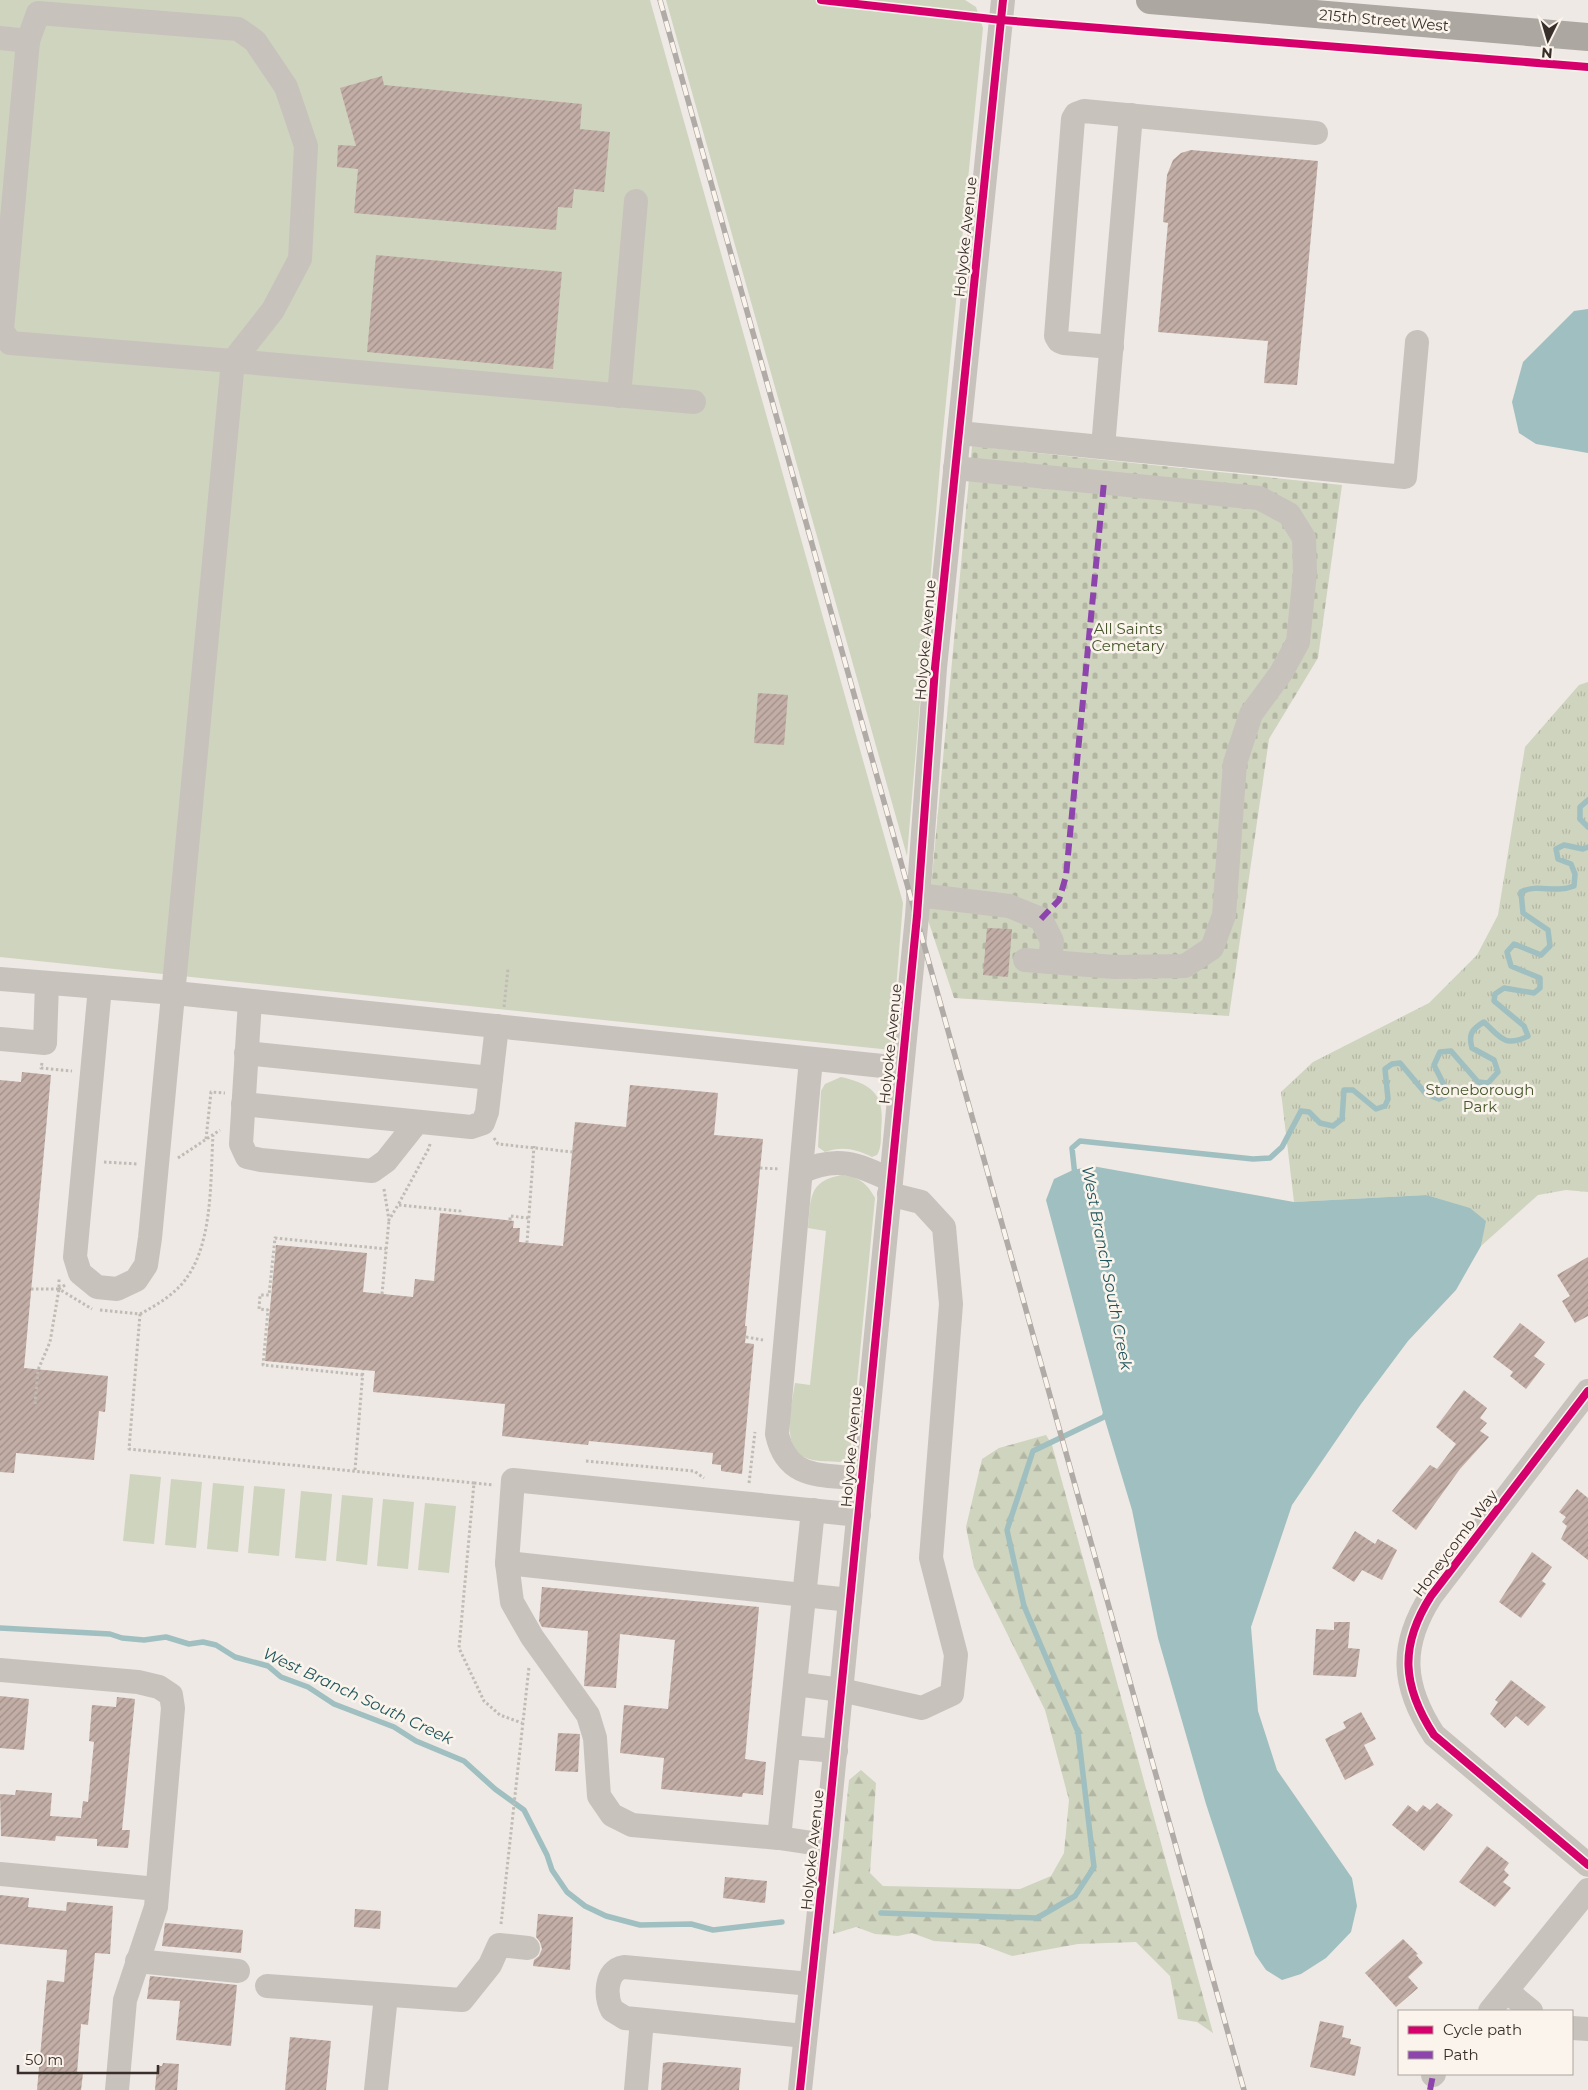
<svg xmlns="http://www.w3.org/2000/svg" width="1588" height="2090" font-family="Montserrat,sans-serif">
<defs>
<pattern id="forest-firs" width="22" height="20" patternUnits="userSpaceOnUse" patternTransform="scale(1.25)"><rect width="22" height="20" fill="#cfd4be"/><path d="M5 1l3.5 6h-7zM16 11l3.5 6h-7z" fill="#b2b6a3"/></pattern>
<pattern id="cemetery-stones" width="16" height="16" patternUnits="userSpaceOnUse" patternTransform="scale(1.25)"><rect width="16" height="16" fill="#cfd4be"/><path d="M2 7V4a2 2 0 0 1 4 0v3zM10 15v-3a2 2 0 0 1 4 0v3z" fill="#b2b6a3"/></pattern>
<pattern id="park-tufts" width="24" height="20" patternUnits="userSpaceOnUse" patternTransform="scale(1.25)"><rect width="24" height="20" fill="#cfd4be"/><path d="M3 7l-1-3M5 7V3M7 7l1-3M15 17l-1-3M17 17v-4M19 17l1-3" fill="none" stroke="#b2b6a3"/></pattern>
<pattern id="building-hatch" width="6" height="6" patternUnits="userSpaceOnUse" patternTransform="scale(1.25)"><rect width="6" height="6" fill="#c2aea6"/><path d="M-1 1l2-2M0 6l6-6M5 7l2-2" fill="none" stroke="#9f8e87"/></pattern>
</defs>
<rect width="100%" height="100%" fill="#eee9e4"/>
<g fill="#cfd4be">
<polygon points="0,0 650,0 903,903 891,1050 0,957"/>
<polygon points="666,0 965,0 976,7 983,28 942,442 907,856"/>
<path d="M 841,1077 C 876,1085 885,1097 881,1132 C 881,1140 881,1149 877,1155 L 872,1157 C 855,1149 843,1146 825,1152 L 818,1147 L 821,1091 L 825,1084 Z"/>
<path d="M 842,1175 C 859,1177 867,1183 875,1198 L 850,1455 L 840,1462 C 830,1461 818,1462 809,1459 C 779,1451 792,1405 795,1383 L 810,1385 L 826,1231 L 808,1228 C 811,1198 808,1181 842,1175 Z"/>
<polygon points="130,1474 161,1477 154,1544 123,1541"/>
<polygon points="171,1479 202,1482 196,1548 165,1545"/>
<polygon points="213,1483 244,1486 238,1552 207,1549"/>
<polygon points="254,1486 285,1489 279,1556 248,1553"/>
<polygon points="301,1491 332,1494 326,1561 295,1558"/>
<polygon points="342,1495 373,1498 367,1565 336,1561"/>
<polygon points="383,1499 414,1502 408,1569 377,1566"/>
<polygon points="425,1503 456,1506 449,1573 418,1570"/>
</g>
<polygon fill="url(#forest-firs)" points="1046,1435 1052,1445 1213,2033 1197,2022 1178,2019 1170,1976 1136,1942 1078,1944 1012,1956 980,1944 934,1941 912,1933 898,1936 875,1934 856,1927 833,1934 849,1780 861,1770 876,1783 870,1873 883,1886 1020,1889 1051,1876 1064,1853 1069,1800 1045,1710 974,1567 966,1527 982,1459 999,1448"/>
<polygon fill="url(#cemetery-stones)" points="972,446 1342,485 1318,658 1269,739 1229,1016 954,998 928,920"/>
<polygon fill="url(#park-tufts)" points="1588,682 1588,1192 1566,1190 1538,1195 1481,1246 1485,1221 1426,1195 1294,1202 1281,1092 1313,1062 1429,1003 1477,955 1498,915 1525,747 1579,685"/>
<g fill="#a0bfc0">
<polygon points="1588,309 1588,453 1536,444 1519,433 1512,402 1523,362 1574,311"/>
<polygon points="1092,1166 1294,1202 1426,1195 1470,1208 1486,1221 1481,1246 1456,1290 1408,1341 1361,1404 1292,1505 1251,1627 1258,1711 1277,1770 1352,1878 1357,1906 1351,1932 1326,1958 1301,1974 1282,1980 1266,1970 1255,1954 1206,1804 1158,1638 1132,1510 1104,1417 1046,1200 1054,1179 1073,1170"/>
</g>
<g fill="none" stroke-linecap="round" stroke-linejoin="round">
<g stroke="#a0bfc0" stroke-width="5.5">
<polyline points="1588,800 1580,807 1580,819 1588,827"/>
<path d="M 1075,1176 L 1072,1148 L 1080,1141 L 1253,1159 L 1270,1158 L 1282,1147 L 1301,1111 L 1309,1112 L 1320,1123 L 1333,1126 L 1342,1119 L 1344,1090 L 1353,1090 L 1376,1109 L 1385,1106 L 1388,1099 L 1385,1069 L 1392,1064 L 1400,1063 L 1426,1094 L 1439,1099 L 1446,1096 L 1445,1087 L 1434,1065 L 1440,1052 L 1451,1051 L 1478,1082 L 1488,1083 L 1498,1072 L 1494,1060 L 1472,1048 C 1468,1034 1472,1029 1484,1022 C 1500,1037 1505,1048 1528,1036 L 1524,1026 L 1494,1001 L 1495,994 L 1504,988 L 1534,993 L 1540,988 L 1540,978 L 1511,966 L 1507,952 L 1514,944 L 1541,955 L 1550,946 L 1548,930 L 1523,913 L 1521,892 C 1539,883 1553,894 1574,886 L 1575,874 L 1571,864 L 1558,859 L 1556,849 L 1564,845 L 1583,849 L 1588,847"/>
<polyline points="0,1628 110,1634 122,1638 144,1640 166,1637 189,1644 203,1642 216,1645 235,1657 268,1666 281,1677 308,1687 334,1704 394,1727 416,1741 464,1761 495,1789 524,1810 547,1855 552,1870 567,1892 585,1906 606,1916 640,1925 691,1924 713,1930 782,1922"/>
<polyline points="881,1913 1037,1918 1075,1896 1094,1867 1078,1732 1024,1606 1007,1530 1033,1451 1104,1417 1107,1410"/>
</g>
</g>
<g fill="url(#building-hatch)">
<polygon points="382,76 384,85 582,104 580,129 610,132 604,192 574,189 572,208 558,207 556,230 354,213 358,169 337,167 338,145 356,146 340,88"/>
<polygon points="1191,150 1318,161 1297,385 1264,383 1268,341 1158,332 1168,223 1163,222 1167,175 1173,160 1181,153"/>
<polygon points="376,255 562,272 553,369 367,352"/>
<polygon points="758,693 788,695 784,745 754,743"/>
<polygon points="987,928 1012,929 1008,977 983,975"/>
<polygon points="22,1072 51,1075 24,1368 108,1376 105,1412 99,1411 94,1460 16,1453 14,1473 0,1472 0,1080 21,1082"/>
<polygon points="630,1085 718,1093 714,1135 763,1139 745,1326 747,1326 745,1343 754,1344 742,1474 721,1471 721,1465 712,1464 713,1453 589,1441 588,1445 502,1436 505,1404 373,1392 375,1371 265,1361 276,1245 367,1253 363,1292 413,1297 415,1279 434,1281 440,1213 514,1221 513,1228 520,1228 519,1242 563,1246 575,1122 626,1127"/>
<polygon points="1588,1257 1588,1316 1575,1323 1562,1301 1570,1296 1557,1275"/>
<polygon points="1520,1323 1545,1342 1534,1356 1545,1364 1526,1389 1510,1376 1513,1372 1493,1357"/>
<polygon points="1464,1390 1487,1408 1480,1418 1487,1423 1480,1431 1489,1437 1460,1469 1416,1530 1392,1511 1430,1465 1437,1469 1456,1444 1436,1427"/>
<polygon points="1577,1489 1588,1498 1588,1560 1561,1539 1567,1526 1562,1522 1566,1517 1559,1512"/>
<polygon points="1355,1531 1375,1544 1378,1539 1397,1550 1382,1580 1362,1570 1354,1582 1332,1568"/>
<polygon points="1532,1552 1552,1567 1542,1581 1546,1584 1521,1618 1499,1602"/>
<polygon points="542,1587 759,1607 745,1759 766,1762 763,1795 743,1793 742,1797 661,1789 664,1758 620,1753 624,1705 668,1709 675,1640 620,1634 616,1688 584,1686 588,1631 542,1627 539,1621"/>
<polygon points="1334,1622 1350,1622 1348,1648 1360,1649 1356,1677 1313,1675 1316,1629 1334,1630"/>
<polygon points="1511,1680 1546,1707 1528,1726 1516,1716 1505,1728 1490,1714 1498,1702 1495,1700"/>
<polygon points="0,1696 29,1699 24,1750 0,1748"/>
<polygon points="117,1697 135,1699 122,1830 130,1830 128,1848 97,1846 97,1839 56,1836 55,1841 1,1836 0,1794 15,1795 16,1790 52,1793 50,1816 81,1818 83,1801 88,1802 94,1742 89,1741 92,1705 116,1707"/>
<polygon points="1361,1712 1376,1739 1364,1745 1374,1765 1345,1780 1325,1739 1346,1728 1343,1722"/>
<polygon points="558,1733 580,1734 578,1772 555,1771"/>
<polygon points="1437,1803 1453,1815 1424,1851 1392,1825 1408,1805 1417,1812 1423,1805 1430,1810"/>
<polygon points="1487,1846 1509,1863 1504,1870 1509,1875 1503,1882 1511,1888 1495,1907 1459,1882"/>
<polygon points="725,1877 767,1881 765,1903 723,1898"/>
<polygon points="0,1895 29,1898 28,1907 66,1911 67,1902 113,1906 110,1954 95,1953 88,2025 81,2024 77,2073 83,2073 81,2090 37,2090 47,1980 64,1982 67,1950 0,1944"/>
<polygon points="355,1909 381,1911 380,1929 354,1927"/>
<polygon points="538,1914 573,1917 570,1970 533,1966 534,1960 539,1956 542,1949 540,1942 536,1937"/>
<polygon points="165,1923 243,1930 241,1953 162,1946"/>
<polygon points="1403,1939 1418,1954 1416,1955 1423,1963 1408,1977 1418,1988 1396,2007 1365,1973"/>
<polygon points="150,1976 237,1985 231,2046 176,2040 180,2001 147,1999"/>
<polygon points="1320,2021 1344,2026 1342,2037 1351,2039 1350,2044 1361,2047 1355,2076 1310,2067"/>
<polygon points="290,2037 331,2041 326,2090 285,2090"/>
<polygon points="670,2062 741,2068 739,2090 661,2090 663,2063"/>
<polygon points="163,2063 179,2064 177,2090 155,2090 157,2066 162,2066"/>
</g>
<g fill="none" stroke-linecap="round" stroke-linejoin="round">
<g stroke="#c1bbb5" stroke-width="3" stroke-dasharray="2.5 2.5" stroke-linecap="butt">
<polyline points="504,1007 508,969"/>
<polyline points="42,1063 41,1068 72,1071"/>
<polyline points="494,1138 498,1144 573,1152"/>
<polyline points="206,1139 211,1092 225,1093"/>
<polyline points="430,1144 429,1148 398,1205 460,1211 460,1215"/>
<polyline points="178,1158 220,1130"/>
<polyline points="104,1162 138,1164"/>
<polyline points="760,1168 780,1169"/>
<polyline points="384,1189 389,1220 398,1205"/>
<polyline points="510,1220 510,1216 529,1218"/>
<polyline points="527,1243 534,1146"/>
<polyline points="65,1285 59,1289 92,1309"/>
<polyline points="31,1289 59,1289 59,1278"/>
<polyline points="382,1294 389,1220"/>
<polyline points="100,1310 140,1314 129,1449 474,1483 459,1648 484,1701 500,1715 522,1723"/>
<path d="M 140,1314 C 153,1307 167,1299 178,1288 C 214,1253 210,1182 213,1135"/>
<polyline points="746,1337 763,1340"/>
<polyline points="363,1375 263,1365 268,1310 259,1309 260,1295 269,1295 275,1238 386,1249"/>
<polyline points="35,1404 38,1370 50,1342 59,1289"/>
<polyline points="586,1461 694,1471 704,1478"/>
<polyline points="355,1470 363,1370"/>
<polyline points="474,1483 494,1485"/>
<polyline points="749,1483 755,1432"/>
<polyline points="501,1924 529,1667"/>
</g>
<g stroke="#c8c2bd" stroke-width="24">
<polygon points="38,13 238,29 255,41 286,87 306,146 300,259 273,310 233,361 10,343 2,330 28,41"/>
<polyline points="0,38 28,41"/>
<polyline points="1112,347 1064,343 1059,341 1056,336 1073,119 1076,114 1084,111 1316,133"/>
<polyline points="619,396 636,201"/>
<polyline points="959,433 1405,477 1417,342"/>
<polyline points="1103,447 1131,115"/>
<polyline points="955,468 1259,498 1289,514 1304,538 1305,572 1298,642 1281,673 1251,714 1235,763 1224,915 1212,948 1185,966 1114,967 1025,960"/>
<polyline points="918,895 1009,906 1041,919 1052,941 1050,962"/>
<polyline points="0,979 175,993 902,1068"/>
<polyline points="100,987 75,1257 80,1273 97,1287 117,1289 136,1280 146,1265 150,1238 233,361 694,402"/>
<polyline points="250,1001 241,1144 247,1157 261,1160 372,1171 386,1161 417,1122"/>
<polyline points="0,1039 45,1043 47,983"/>
<polyline points="246,1053 491,1078"/>
<path d="M 811,1059 L 777,1434 C 787,1481 823,1474 862,1479"/>
<polyline points="243,1104 471,1127 483,1123 487,1112 497,1026"/>
<path d="M 801,1172 C 837,1155 857,1164 891,1180"/>
<path d="M 1588,1391 L 1431,1596 C 1399,1646 1402,1686 1434,1735 L 1588,1865"/>
<polyline points="507,1563 512,1602 532,1637 588,1715 595,1738 599,1796 612,1815 632,1825 779,1838 826,1845"/>
<polyline points="850,1600 507,1563 513,1480 859,1515"/>
<polyline points="0,1670 138,1682 159,1687 171,1695 173,1708 156,1907 125,2000 117,2090"/>
<polyline points="796,1684 841,1690 922,1708 952,1694 956,1655 931,1558 951,1304 944,1227 921,1202 889,1194"/>
<polyline points="789,1747 836,1751"/>
<polyline points="779,1838 813,1510"/>
<polyline points="0,1874 157,1889"/>
<polyline points="137,1961 238,1971"/>
<polyline points="267,1986 462,2000 490,1965 499,1945 528,1948"/>
<polyline points="1508,1992 1531,2011"/>
<polyline points="1490,2011 1588,1890"/>
<polyline points="1572,2028 1588,2029"/>
<path d="M 805,2036 L 625,2018 L 612,2010 C 605,1996 605,1970 624,1967 L 811,1984"/>
<polyline points="1433,2075 1434,2074"/>
<polyline points="376,2090 386,1996"/>
<polyline points="636,2090 642,2020"/>
<polyline points="800,2090 826,1845 917,916 935,668 1003,0"/>
</g>
<polyline stroke="#ada7a2" stroke-width="28" points="1150,0 1588,37"/>
<g stroke="#b0aba6" stroke-width="5.5">
<polyline id="rail" points="660,0 1244,2090"/>
</g>
<use href="#rail" stroke="#faf4ec" stroke-width="4" stroke-dasharray="11" stroke-linecap="butt"/>
<g stroke="#8e44ad" stroke-width="6" stroke-dasharray="12 6" stroke-linecap="butt">
<polyline points="1041,919 1059,900 1066,876 1104,482"/>
<polyline points="1430,2090 1433,2075"/>
</g>
<g stroke="#faf4ec" stroke-width="11">
<g id="cycleway">
<polyline points="821,0 1001,20 1588,67"/>
<path d="M 1588,1391 L 1431,1596 C 1399,1646 1402,1686 1434,1735 L 1588,1865"/>
<polyline points="800,2090 826,1845 917,916 935,668 1003,0"/>
</g>
</g>
<use href="#cycleway" stroke="#d6006c" stroke-width="8"/>
</g>
<g text-anchor="middle" dominant-baseline="central" stroke-width="5" stroke-linejoin="round" paint-order="stroke">
<g font-size="15" fill="#392f2a" stroke="#faf4ec">
<text transform="translate(1384 20) rotate(5)">215th Street West</text>
<text transform="translate(965 237) rotate(-84)">Holyoke Avenue</text>
<text transform="translate(925 640) rotate(-85)">Holyoke Avenue</text>
<text transform="translate(890 1044) rotate(-84)">Holyoke Avenue</text>
<text transform="translate(851 1447) rotate(-85)">Holyoke Avenue</text>
<text transform="translate(1455 1543) rotate(-53)">Honeycomb Way</text>
<text transform="translate(812 1850) rotate(-84)">Holyoke Avenue</text>
</g>
<g font-size="15" fill="#47582d" stroke="#faf4ec">
<text x="1128" y="628">All Saints<tspan x="1128" dy="17">Cemetary</tspan></text>
<text x="1480" y="1089">Stoneborough<tspan x="1480" dy="17">Park</tspan></text>
</g>
<g font-size="16" font-style="italic" fill="#1f565c" stroke="#faf4ec">
<text transform="translate(1107 1268) rotate(79)">West Branch South Creek</text>
<text transform="translate(358 1696) rotate(25)">West Branch South Creek</text>
</g>
</g>
<rect x="1398" y="2010" width="175" height="65" fill="#faf4ec" stroke="#ada59e"/>
<rect x="1408" y="2026" width="25" height="8" fill="#d6006c" stroke="#ada59e"/>
<text x="1443" y="2035" font-size="15" fill="#392f2a">Cycle path</text>
<rect x="1408" y="2051" width="25" height="8" fill="#8e44ad" stroke="#ada59e"/>
<text x="1443" y="2060" font-size="15" fill="#392f2a">Path</text>
<g transform="translate(1548 40) rotate(185)" stroke="#faf4ec" stroke-width="4" paint-order="stroke">
<path d="M0-4L9 19L0 12L-9 19Z" fill="#392f2a"/>
<text y="-8" font-size="14" font-weight="bold" text-anchor="middle" fill="#392f2a">N</text>
</g>
<path d="M18 2065v8h140v-8" fill="none" stroke="#392f2a" stroke-width="2.5"/>
<text x="25" y="2065" font-size="15" fill="#392f2a" stroke="#faf4ec" stroke-width="4" paint-order="stroke">50 m</text>
</svg>
